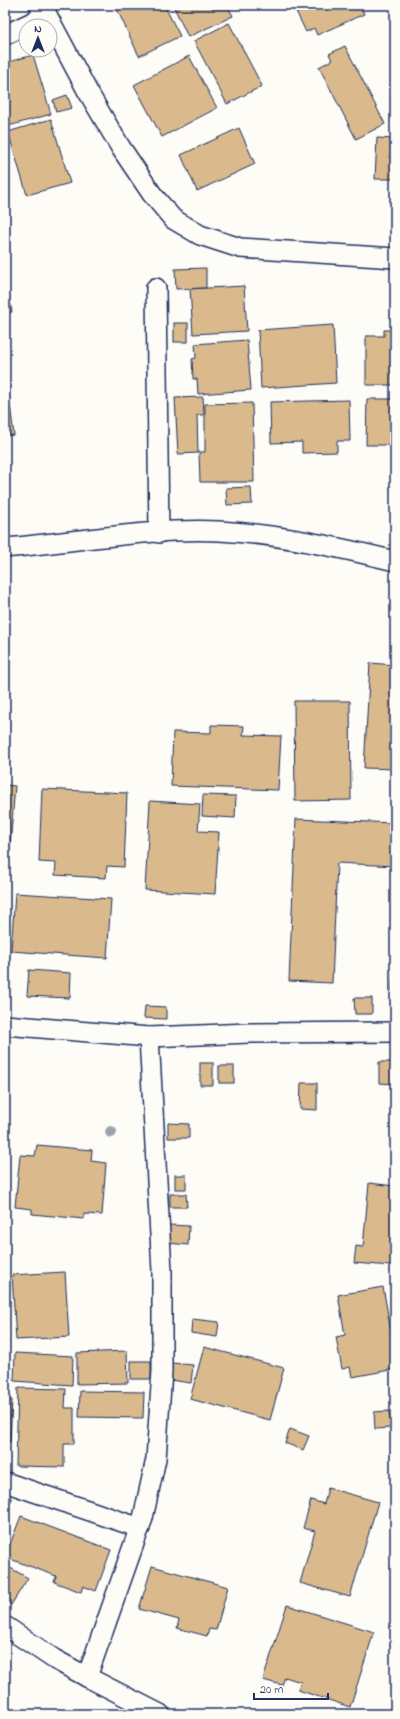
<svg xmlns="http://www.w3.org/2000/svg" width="400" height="1719" font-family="'Indie Flower',sans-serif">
<rect width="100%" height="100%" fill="#fdfcf7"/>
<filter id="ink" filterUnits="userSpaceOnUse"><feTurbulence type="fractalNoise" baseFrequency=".025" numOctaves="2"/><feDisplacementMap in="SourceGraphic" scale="8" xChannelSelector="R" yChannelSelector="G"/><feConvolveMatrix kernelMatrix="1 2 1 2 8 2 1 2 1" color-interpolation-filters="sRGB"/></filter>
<g filter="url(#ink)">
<g fill="#daba8d" stroke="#1b2f5e">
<polygon points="115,5 164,5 180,36 139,56"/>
<polygon points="173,5 227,5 233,16 188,37"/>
<polygon points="293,5 360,5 364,14 317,35 314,28 306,32"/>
<polygon points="229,23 262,86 227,104 194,41"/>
<polygon points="345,46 385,124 356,139 319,67 332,60 329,54"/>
<polygon points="33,55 51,114 5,127 5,63"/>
<polygon points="189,56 217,108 162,137 134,85"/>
<polygon points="67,95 72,108 56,112 53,100"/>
<polygon points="51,119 70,183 27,195 8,132"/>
<polygon points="239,128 255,164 197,191 181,155"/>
<polygon points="377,138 395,139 395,179 375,179"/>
<polygon points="206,268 206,288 176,289 175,269"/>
<polygon points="5,275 12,312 5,313"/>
<polygon points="244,286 247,331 193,334 190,289"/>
<rect x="174" y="323" width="14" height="19"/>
<polygon points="333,325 336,383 261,388 258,330"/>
<polygon points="384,330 395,330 395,385 366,385 366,336 384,336"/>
<polygon points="247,340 251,390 198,394 197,379 193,379 192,359 196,358 195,344"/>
<polygon points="5,366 14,435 5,436"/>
<polygon points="203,397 204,415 197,415 198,453 178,454 175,398"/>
<polygon points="367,399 395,399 395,445 366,445"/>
<polygon points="349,400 350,441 337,441 337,452 302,453 302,442 271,443 270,402"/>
<polygon points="252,403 254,482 200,482 199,452 205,452 205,404"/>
<polygon points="251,487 252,504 227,505 226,488"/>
<polygon points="370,663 395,665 395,769 364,768"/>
<polygon points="294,701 350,701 351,800 295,801"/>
<polygon points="211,725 244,726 243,735 281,736 278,790 171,786 173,732 211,733"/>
<polygon points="5,785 15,786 8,870 5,870"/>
<polygon points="42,789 127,793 124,867 107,866 106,878 55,875 56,863 39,862"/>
<polygon points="203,795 236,796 235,818 202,816"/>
<polygon points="150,801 200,804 198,831 219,832 215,894 145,890"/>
<polygon points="296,819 395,823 395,866 337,863 332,983 289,981"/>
<polygon points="15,893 111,899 107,958 11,951"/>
<polygon points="395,915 395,991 392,991"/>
<polygon points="29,970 71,973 70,998 27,996"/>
<polygon points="354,998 372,998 372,1014 355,1014"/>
<polygon points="145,1006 166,1007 166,1019 144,1018"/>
<polygon points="379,1062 395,1062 395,1084 379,1083"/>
<rect x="200" y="1063" width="13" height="22"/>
<rect x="219" y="1066" width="15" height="17"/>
<polygon points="301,1083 317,1083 317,1110 300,1109"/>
<polygon points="168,1123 189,1124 189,1138 168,1138"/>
<polygon points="37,1145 92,1150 91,1161 106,1163 102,1215 84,1214 84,1219 32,1214 32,1209 15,1207 20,1155 35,1156"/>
<rect x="175" y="1175" width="11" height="14"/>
<polygon points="369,1183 395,1186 395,1226 391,1266 354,1263 356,1246 363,1247"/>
<polygon points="170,1194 186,1194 187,1207 170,1207"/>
<polygon points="169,1225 189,1226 188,1245 168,1243"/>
<polygon points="5,1258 7,1258 5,1303"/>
<polygon points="65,1272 69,1337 16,1340 12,1275"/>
<polygon points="383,1287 395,1354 395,1369 352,1377 350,1367 342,1369 336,1337 345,1335 338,1295"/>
<polygon points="192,1319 219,1322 217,1337 191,1333"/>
<polygon points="204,1347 284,1368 270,1420 190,1399"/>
<polygon points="127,1351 128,1383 77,1384 77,1353"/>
<polygon points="15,1353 73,1356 72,1385 14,1381"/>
<polygon points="5,1357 7,1357 5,1392"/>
<rect x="131" y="1361" width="20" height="18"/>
<polygon points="172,1363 193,1365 191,1383 170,1380"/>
<polygon points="18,1388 66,1389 65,1408 74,1408 74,1444 64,1444 64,1467 16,1466"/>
<polygon points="80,1391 144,1392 143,1418 79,1417"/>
<polygon points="5,1400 12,1400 10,1442 5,1442"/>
<polygon points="389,1411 391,1428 375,1429 374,1412"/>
<polygon points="290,1429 309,1436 303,1450 285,1443"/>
<polygon points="328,1488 378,1502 350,1597 300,1583 315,1531 303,1528 311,1500 324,1504"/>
<polygon points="5,1495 12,1499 5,1513"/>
<polygon points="21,1516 111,1550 96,1591 83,1586 81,1592 54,1582 56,1576 5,1557"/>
<polygon points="5,1565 28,1578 11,1605 5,1601"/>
<polygon points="152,1566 228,1587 216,1630 209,1629 207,1636 177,1628 179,1620 139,1609"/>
<polygon points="287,1605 374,1632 350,1707 298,1690 301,1682 285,1677 282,1685 263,1680"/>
<polygon points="84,1709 90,1714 80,1714"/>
</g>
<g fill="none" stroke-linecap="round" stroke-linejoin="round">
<g stroke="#1b2f5e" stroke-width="22">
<g id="street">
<polyline points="39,5 47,15 88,92 121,148 152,194 173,219 200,235 240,248 395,258"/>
<polyline points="5,35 47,15"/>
<polyline points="156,288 159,533"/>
<path d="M 5,548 C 76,542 148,528 219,531 C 279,534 337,547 395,561"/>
<polyline points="5,1025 149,1037 250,1033 395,1032"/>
<polyline points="5,1482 140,1528"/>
<polyline points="5,1626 54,1659 87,1677 160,1714"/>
<polyline points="87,1677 143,1518 156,1459 162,1371 162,1271 149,1037"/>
</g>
</g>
<use href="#street" stroke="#fdfcf7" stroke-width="19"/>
</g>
<circle fill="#9ba4ab" cx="111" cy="1132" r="6"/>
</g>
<rect width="400" height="1719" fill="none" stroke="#fdfcf7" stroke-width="20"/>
<rect x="10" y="10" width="380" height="1699" fill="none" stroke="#1b2f5e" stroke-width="1.5" filter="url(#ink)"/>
<g transform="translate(38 38)"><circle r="19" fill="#fdfcf7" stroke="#a3aaba"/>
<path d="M0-3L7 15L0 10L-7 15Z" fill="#1b2f5e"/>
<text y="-6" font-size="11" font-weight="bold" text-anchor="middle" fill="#1b2f5e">N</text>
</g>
<path d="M254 1693v6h74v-6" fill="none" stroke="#1b2f5e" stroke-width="2"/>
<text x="260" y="1693" font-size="12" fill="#1b2f5e" stroke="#fdfcf7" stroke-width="3" paint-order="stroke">20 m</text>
</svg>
